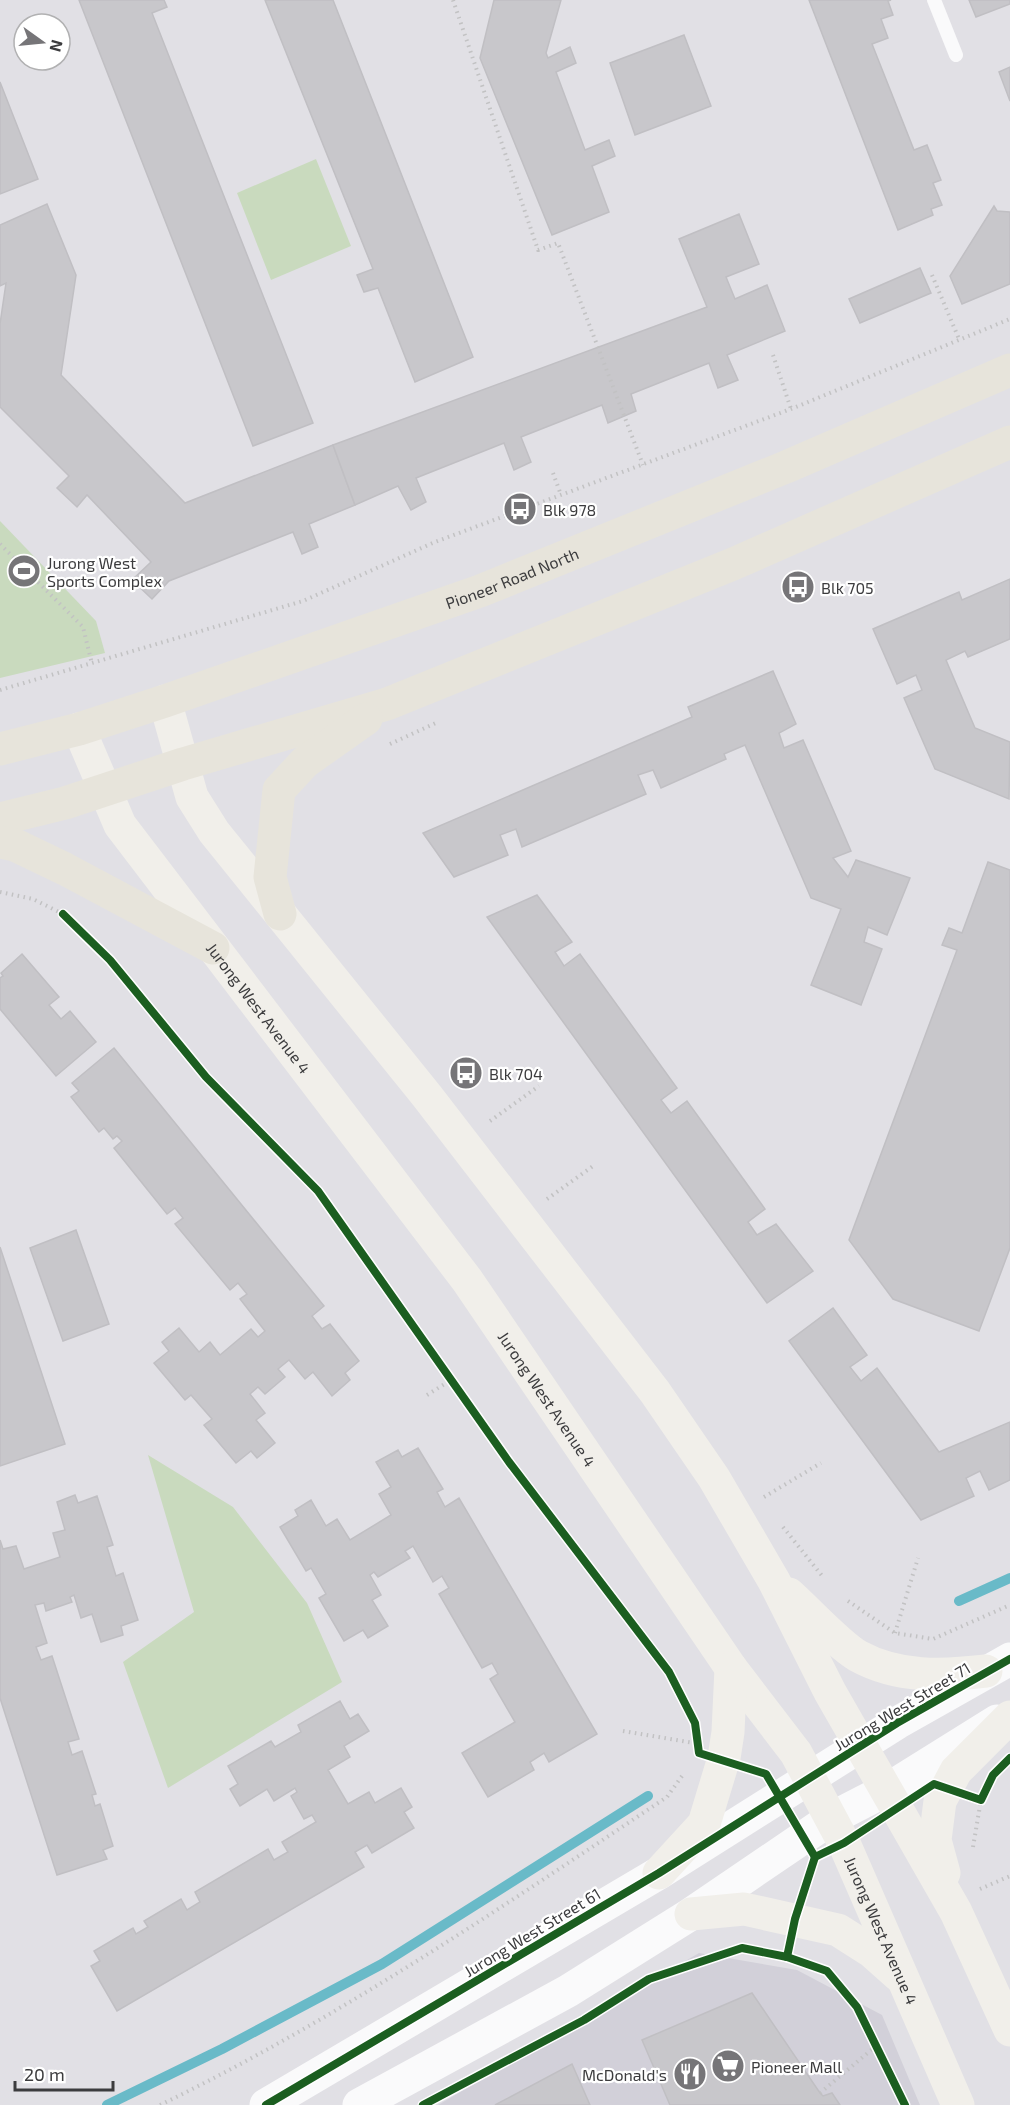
<svg xmlns="http://www.w3.org/2000/svg" width="1010" height="2105" font-family="'Exo 2',sans-serif">
<rect width="100%" height="100%" fill="#e1e0e5"/>
<polygon fill="#d2d0d9" points="699,1953 797,1970 882,2015 920,2105 438,2105"/>
<g fill="#c9dabe">
<polygon points="316,159 351,246 271,280 237,193"/>
<polygon points="0,521 96,621 105,653 0,678"/>
<polygon points="148,1455 233,1507 307,1603 342,1682 168,1788 123,1662 194,1612"/>
</g>
<g fill="none" stroke-linecap="round" stroke-linejoin="round">
<g stroke="#69bac8" stroke-width="10">
<polyline points="959,1601 1010,1578"/>
<polyline points="107,2105 222,2049 382,1964 648,1796"/>
</g>
</g>
<g fill="#c8c7cb" stroke="#c0bfc3" stroke-width="1.5">
<polygon points="79,0 164,0 167,7 152,13 313,423 253,446"/>
<polygon points="265,0 333,0 473,357 415,382 378,288 364,292 357,275 373,269"/>
<polygon points="494,0 561,0 546,53 548,58 570,47 576,63 556,72 585,150 609,140 615,156 592,166 609,212 552,235 480,58"/>
<polygon points="809,0 891,0 888,1 893,15 881,19 888,38 872,44 914,150 927,145 941,180 933,183 942,205 931,209 933,215 898,230"/>
<polygon points="969,0 1010,0 1010,4 976,17"/>
<polygon points="684,35 711,106 635,135 610,63"/>
<polygon points="1010,67 1010,101 999,72"/>
<polygon points="0,82 38,179 0,194"/>
<polygon points="47,204 76,275 61,375 185,503 333,445 355,505 309,524 318,547 302,554 293,532 169,581 152,599 132,580 151,562 87,495 77,507 57,488 69,476 0,407 0,324 6,283 0,286 0,225"/>
<polygon points="994,206 997,211 1010,212 1010,284 962,304 950,276"/>
<polygon points="739,214 759,264 726,277 735,299 767,285 785,331 727,355 738,380 718,388 709,363 631,394 636,411 608,423 602,405 521,437 531,462 514,470 504,443 416,478 426,502 411,510 398,486 355,505 333,445 707,307 679,239"/>
<polygon points="920,268 931,293 860,323 849,299"/>
<polygon points="1010,579 1010,639 968,657 965,651 946,660 975,728 1010,742 1009,799 935,769 904,698 922,690 916,675 897,684 873,629 959,592 962,600"/>
<polygon points="773,671 796,724 779,733 784,748 803,740 851,851 833,858 848,877 856,860 910,878 887,935 868,927 864,942 882,949 861,1005 811,985 841,909 811,898 745,745 724,754 726,759 661,788 653,770 638,775 646,794 522,847 516,829 500,835 508,855 454,877 423,833 692,717 688,707"/>
<polygon points="988,862 1010,870 1010,1248 979,1331 893,1299 849,1240 957,950 942,945 949,928 962,933"/>
<polygon points="537,895 572,942 555,952 564,966 580,954 677,1088 661,1100 671,1113 687,1101 765,1209 748,1222 757,1235 776,1224 813,1271 767,1303 487,917"/>
<polygon points="22,954 59,997 49,1005 61,1019 70,1011 96,1042 56,1076 0,1009 0,978 3,976 1,973"/>
<polygon points="114,1048 324,1306 312,1316 322,1329 330,1324 359,1361 345,1373 350,1380 332,1396 313,1372 305,1379 289,1360 278,1369 285,1377 265,1394 258,1387 250,1394 265,1413 256,1420 275,1443 257,1458 251,1451 236,1463 204,1425 212,1419 191,1395 185,1400 154,1363 169,1351 162,1342 179,1328 199,1352 210,1342 220,1355 251,1329 258,1337 265,1331 240,1299 247,1294 238,1283 230,1290 175,1224 183,1218 175,1208 167,1214 114,1148 122,1141 117,1136 113,1139 104,1128 99,1132 71,1097 79,1091 72,1083"/>
<polygon points="76,1230 109,1324 63,1341 30,1248"/>
<polygon points="0,1247 65,1444 0,1466"/>
<polygon points="833,1308 867,1355 850,1367 861,1381 877,1368 939,1452 1010,1422 1010,1480 989,1490 980,1471 966,1478 974,1496 921,1520 789,1341"/>
<polygon points="418,1448 443,1489 437,1492 445,1507 459,1498 597,1734 549,1762 544,1753 530,1762 534,1770 488,1797 462,1753 515,1722 490,1679 498,1674 492,1663 482,1668 439,1594 449,1588 442,1576 433,1582 413,1546 405,1551 410,1558 378,1577 374,1572 370,1575 381,1595 372,1600 388,1626 368,1638 363,1630 344,1641 319,1598 326,1594 311,1568 306,1571 280,1527 298,1516 295,1510 311,1500 326,1526 337,1519 350,1540 391,1515 379,1494 391,1487 376,1462 398,1450 402,1457"/>
<polygon points="75,1495 78,1503 97,1496 113,1545 107,1547 116,1576 123,1573 138,1620 121,1626 123,1635 101,1642 92,1614 81,1618 74,1595 70,1597 72,1602 46,1611 44,1603 35,1605 47,1643 36,1647 41,1660 52,1656 79,1739 68,1742 72,1755 82,1751 96,1794 92,1795 95,1806 100,1804 113,1846 103,1850 107,1859 57,1875 0,1698 0,1540 3,1549 16,1546 24,1569 60,1557 53,1533 65,1530 57,1502"/>
<polygon points="340,1701 350,1719 358,1714 369,1731 344,1746 350,1757 328,1770 348,1804 369,1792 375,1803 401,1788 412,1807 404,1812 414,1828 372,1853 367,1845 355,1852 364,1867 117,2011 91,1966 100,1961 94,1951 133,1928 136,1934 148,1927 144,1921 181,1899 187,1910 200,1902 195,1892 268,1849 274,1860 288,1852 282,1842 316,1822 312,1815 304,1819 291,1796 297,1792 295,1788 274,1801 267,1789 240,1806 230,1789 238,1784 228,1766 271,1741 275,1747 301,1732 298,1725"/>
<polygon points="752,1993 820,2093 823,2096 832,2093 840,2105 670,2105 642,2040"/>
<polygon points="572,2064 590,2105 495,2105"/>
</g>
<g fill="none" stroke-linecap="round" stroke-linejoin="round">
<g stroke="#c2c2c3" stroke-width="4" stroke-dasharray="1.5 4.5" stroke-linecap="butt">
<polyline points="453,0 538,250 558,243 643,465"/>
<polyline points="932,275 959,339"/>
<polyline points="773,355 791,409"/>
<polyline points="553,473 561,495"/>
<polyline points="0,544 83,627 92,664"/>
<polyline points="0,690 303,601 435,542 791,409 1010,319"/>
<polyline points="390,744 438,722"/>
<polyline points="0,892 33,899 63,914"/>
<polyline points="490,1121 539,1086"/>
<polyline points="547,1199 593,1166"/>
<polyline points="427,1395 451,1380"/>
<polyline points="764,1497 821,1463"/>
<polyline points="783,1527 823,1577"/>
<polyline points="848,1601 895,1633 933,1639 1010,1605"/>
<polyline points="895,1633 918,1558"/>
<polyline points="623,1731 694,1743"/>
<polyline points="973,1847 981,1800"/>
<polyline points="980,1889 1010,1876"/>
<polyline points="820,2093 876,2046"/>
<path d="M 160,2105 C 338,2019 502,1907 667,1797 L 682,1776"/>
</g>
<polyline stroke="#fafafb" stroke-width="14" points="934,0 956,55"/>
<g stroke="#fafafb" stroke-width="33">
<polyline points="266,2105 659,1873 897,1723 1010,1659"/>
<polyline points="359,2105 568,1991 691,1914 832,1818 888,1789 997,1721"/>
</g>
<g stroke="#f1efea" stroke-width="33">
<polyline points="165,701 192,797 214,832 427,1096 655,1392 714,1478 774,1581 830,1692 956,1912 1010,2030"/>
<path id="s1" d="M 79,729 L 120,825 L 467,1280 L 731,1668 L 796,1753 L 844,1843 L 958,2105"/>
<path d="M 789,1594 C 807,1610 839,1645 858,1656 C 898,1678 943,1676 986,1671"/>
<polyline points="659,1873 704,1824 724,1758 728,1732 731,1668"/>
<polyline points="944,1873 935,1840 940,1801 956,1771 1010,1717"/>
<polyline points="691,1914 744,1909 838,1930 871,1951 898,1975"/>
</g>
<g stroke="#e7e4db" stroke-width="33">
<path id="s2" d="M 0,749 L 79,729 L 165,701 L 480,591 L 786,467 L 1010,370"/>
<polyline points="0,819 65,803 183,764 387,704 733,564 1010,442"/>
<polyline points="0,842 15,845 65,869 213,948"/>
<polyline points="280,914 270,877 279,790 305,762 366,719"/>
</g>
<g stroke="#fff" stroke-width="11">
<g id="cycleway">
<polyline points="63,914 110,960 206,1077 318,1191 509,1462 669,1672 695,1723 699,1753 766,1774 815,1857"/>
<polyline points="787,1957 795,1919 815,1857 844,1843 934,1784 981,1800 993,1775 1010,1758"/>
<polyline points="266,2105 659,1873 897,1723 1010,1659"/>
<polyline points="423,2105 584,2020 649,1979 742,1948 787,1957 827,1971 857,2007 905,2105"/>
</g>
</g>
<use href="#cycleway" stroke="#1b5e20" stroke-width="8"/>
</g>
<defs>
<g id="bus-disc" transform="scale(1.725)"><circle r="9.5" fill="#767578" stroke="#fff"/><path d="M-5-6H5V4H4V6H2V4H-2V6H-4V4H-5ZM-3.5-4V0h7V-4ZM-3.5 1.2v1.5H-2V1.2ZM2 1.2v1.5H3.5V1.2Z" fill="#fff"/></g>
<g id="stadium-disc" transform="scale(1.725)"><circle r="9.5" fill="#767578" stroke="#fff"/><path d="M0-5a6.5 5 0 1 0 0 10a6.5 5 0 1 0 0-10ZM-3.5-1.8h7v3.6h-7Z" fill="#fff"/></g>
<g id="supermarket-disc" transform="scale(1.725)"><circle r="9.5" fill="#767578" stroke="#fff"/><path d="M-6-5.5h2.5l.6 2H6L4.5 2H-2.5L-4.4-4H-6ZM-1.5 3.2a1.3 1.3 0 1 0 .1 0ZM3 3.2a1.3 1.3 0 1 0 .1 0Z" fill="#fff"/></g>
<g id="restaurant-disc" transform="scale(1.725)"><circle r="9.5" fill="#767578" stroke="#fff"/><path d="M-5-6h1v4h1v-4h1v4h1v-4h1v5L-1.5 .5V6h-2V.5L-5-1ZM5-6V6H3V1.5H1.5Q1.5-4 5-6Z" fill="#fff"/></g>
</defs>
<g fill-rule="evenodd">
<use href="#bus-disc" x="520" y="509"/>
<use href="#stadium-disc" x="24" y="571"/>
<use href="#bus-disc" x="798" y="587"/>
<use href="#bus-disc" x="466" y="1073"/>
<use href="#supermarket-disc" x="728" y="2066"/>
<use href="#restaurant-disc" x="690" y="2074"/>
</g>
<g text-anchor="middle" dominant-baseline="central" stroke-width="4.5" stroke-linejoin="round" paint-order="stroke">
<g font-size="16" fill="#3c3c3e" stroke="#fff" text-anchor="start">
<text x="543" y="509">Blk 978</text>
<text x="47" y="562">Jurong West<tspan x="47" dy="18">Sports Complex</tspan></text>
<text x="821" y="587">Blk 705</text>
<text x="489" y="1073">Blk 704</text>
<text x="751" y="2066">Pioneer Mall</text>
<text x="667" y="2074" text-anchor="end">McDonald's</text>
</g>
<g font-size="16" fill="#3c3c3e" stroke="#fff">
<text stroke="none"><textPath href="#s2" startOffset="540">Pioneer Road North</textPath></text>
<text stroke="none"><textPath href="#s1" startOffset="334">Jurong West Avenue 4</textPath></text>
<text stroke="none"><textPath href="#s1" startOffset="820">Jurong West Avenue 4</textPath></text>
<text transform="translate(902 1706) rotate(-31)">Jurong West Street 71</text>
<text stroke="none"><textPath href="#s1" startOffset="1450">Jurong West Avenue 4</textPath></text>
<text transform="translate(532 1932) rotate(-31)">Jurong West Street 61</text>
</g>
</g>
<g transform="translate(42 42) rotate(105)"><circle r="28" fill="#ffffff" stroke="#b1b1b2" stroke-width="1.5"/>
<path d="M0-4.5L10 22L0 15L-10 22Z" fill="#767578"/>
<text y="-9" font-size="16" font-weight="bold" text-anchor="middle" fill="#3c3c3e">N</text>
</g>
<path d="M15 2081v9h98v-9" fill="none" stroke="#3c3c3e" stroke-width="3"/>
<text x="24" y="2081" font-size="18" fill="#3c3c3e" stroke="#ffffff" stroke-width="4.5" paint-order="stroke">20 m</text>
</svg>
